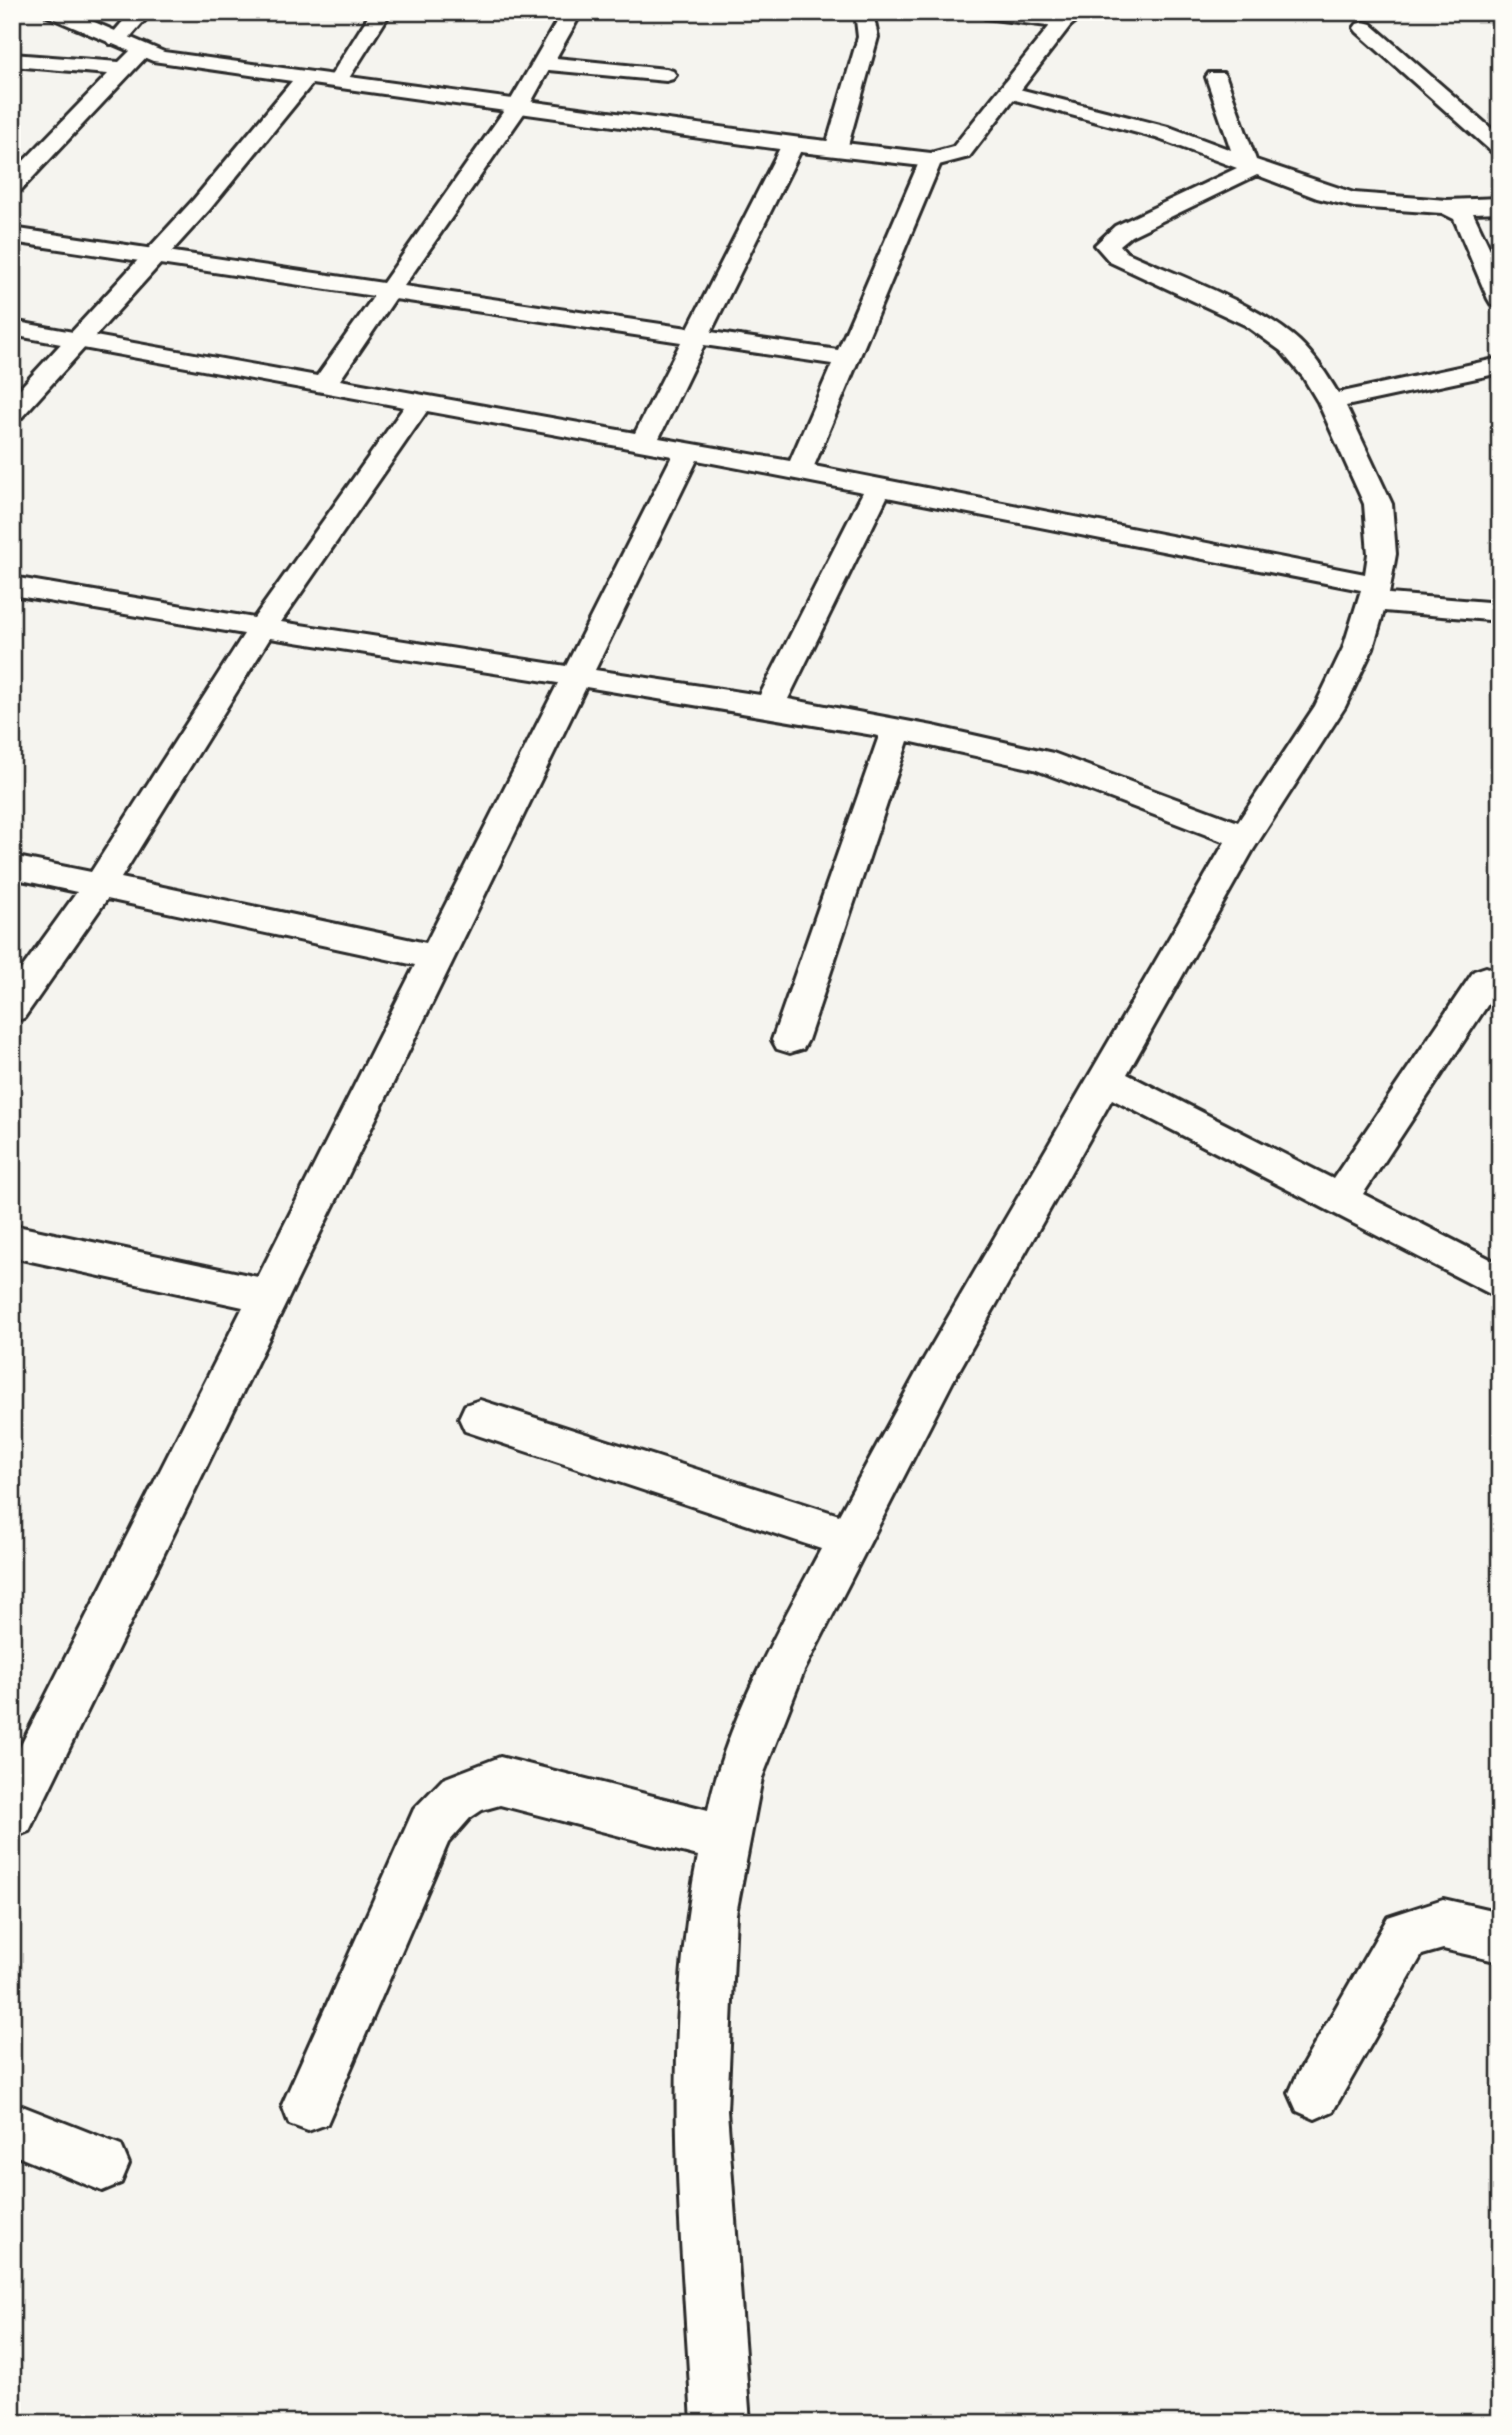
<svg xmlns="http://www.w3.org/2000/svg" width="1512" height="2435" font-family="Caveat,sans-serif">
<rect width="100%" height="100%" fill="#f5f4ef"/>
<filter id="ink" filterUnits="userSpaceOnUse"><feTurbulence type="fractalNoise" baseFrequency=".0143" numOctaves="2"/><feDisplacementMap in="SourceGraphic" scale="14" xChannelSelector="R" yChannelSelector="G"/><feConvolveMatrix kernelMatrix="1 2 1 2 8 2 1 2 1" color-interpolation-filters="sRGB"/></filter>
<g filter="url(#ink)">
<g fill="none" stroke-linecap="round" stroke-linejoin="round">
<g stroke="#2b2b2b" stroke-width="6">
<g id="minor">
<polygon points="131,12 152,12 124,44 110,44 107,40"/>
<polygon points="371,12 391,12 344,86 330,86 327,82"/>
<path d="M 562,12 L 582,12 L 556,58 L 666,69 L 673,71 L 676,75 L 673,79 L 666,81 L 549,70 L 529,106 L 404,286 L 688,328 L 782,144 L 785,139 L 801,139 L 804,144 L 711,332 L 838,350 L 920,160 L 923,155 L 939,155 L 942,160 L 814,466 L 1365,574 L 1368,554 L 1364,504 L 1318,402 L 1303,377 L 1281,351 L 1245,325 L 1110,262 L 1095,245 L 1115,226 L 1237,168 L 1156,138 L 1001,96 L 998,92 L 1001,88 L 1015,88 L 1172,128 L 1231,150 L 1206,77 L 1209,73 L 1223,73 L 1226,77 L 1256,160 L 1354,193 L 1447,200 L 1500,198 L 1500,212 L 1473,213 L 1500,270 L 1500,306 L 1491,304 L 1488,299 L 1454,219 L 1442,213 L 1354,207 L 1317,198 L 1257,175 L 1131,236 L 1120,245 L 1126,252 C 1177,275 1260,305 1299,341 C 1315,356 1327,375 1338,393 L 1500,358 L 1500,373 L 1346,406 L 1392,504 L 1396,554 L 1389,594 L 1500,603 L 1500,621 L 1384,611 L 1373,648 L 1345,707 L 1253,850 L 1127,1074 L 1333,1179 L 1474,971 L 1486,967 L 1498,971 L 1498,989 L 1363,1194 L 1500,1264 L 1500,1299 L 1112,1099 L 953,1381 L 804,1671 L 762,1778 L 736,1914 L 727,2111 L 750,2423 L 692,2423 C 682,2235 660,2042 698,1856 L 500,1805 L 482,1810 L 470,1818 L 448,1843 L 327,2124 L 308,2131 L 289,2124 L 282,2105 L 414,1809 L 443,1779 L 500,1757 L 708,1810 C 726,1722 779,1628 821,1549 L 480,1436 L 465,1431 L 459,1418 L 465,1405 L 480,1400 L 839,1515 L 925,1357 L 1225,842 L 1034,769 L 908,741 L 808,1040 L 803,1049 L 790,1053 L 777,1049 L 772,1040 L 879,736 L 586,687 L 29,1831 L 12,1838 L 12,1763 L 243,1307 L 12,1257 L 12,1225 L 258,1277 L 415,965 L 107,899 L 24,1018 L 12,1022 L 12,982 L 77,892 L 12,878 L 12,856 L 91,872 L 244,634 L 12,595 L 12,577 L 254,618 L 404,407 L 12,335 L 12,321 L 317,376 L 374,296 L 12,242 L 12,228 L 383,283 L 508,105 ZM 395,299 L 681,342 L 635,433 L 340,380 ZM 704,345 L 832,364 L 790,461 L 659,438 ZM 427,411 L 672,456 L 566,666 L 281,622 ZM 697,460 L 863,492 L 760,695 L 595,670 ZM 887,497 L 1361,590 L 1343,648 L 1315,706 L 1238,822 L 1053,753 L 933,726 L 788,699 ZM 270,638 L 558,683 L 426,943 L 121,878 Z"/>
<polygon points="848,12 873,13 878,37 847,149 844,154 828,154 825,149 858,37 856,20"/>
<path d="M 975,12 C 1007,12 1039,10 1070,18 L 1073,22 L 1070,26 L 1063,28 L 985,18 Z"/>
<polygon points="1364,22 1371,24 1500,136 1500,153 1492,152 1357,32 1354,28 1357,24"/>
<polygon points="142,44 149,46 152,50 149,54 20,191 12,193 12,173 108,74 12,66 12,54 119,62 135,46"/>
<polygon points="1443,1899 1500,1912 1500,1962 1443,1949 1422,1955 1333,2111 1315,2119 1297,2111 1289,2093 1297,2075 1388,1917"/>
<polygon points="12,2102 121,2145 129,2164 121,2183 102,2191 12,2154"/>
</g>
</g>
<g stroke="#2b2b2b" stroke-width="6">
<polygon id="tertiary" points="44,12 71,12 164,52 801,138 931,153 953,147 1056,18 1064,12 1088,12 1070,26 969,157 931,167 801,152 312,84 210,209 21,418 12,421 12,397 194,199 292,81 153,61 47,16"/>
</g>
<use href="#minor" fill="#fdfcf7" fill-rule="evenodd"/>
<use href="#tertiary" fill="#fdfcf7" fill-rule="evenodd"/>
</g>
</g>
<rect width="1512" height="2435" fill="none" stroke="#fdfcf7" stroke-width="42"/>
<rect x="21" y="21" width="1470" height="2393" fill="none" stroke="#2b2b2b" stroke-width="2.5" filter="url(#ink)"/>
</svg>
